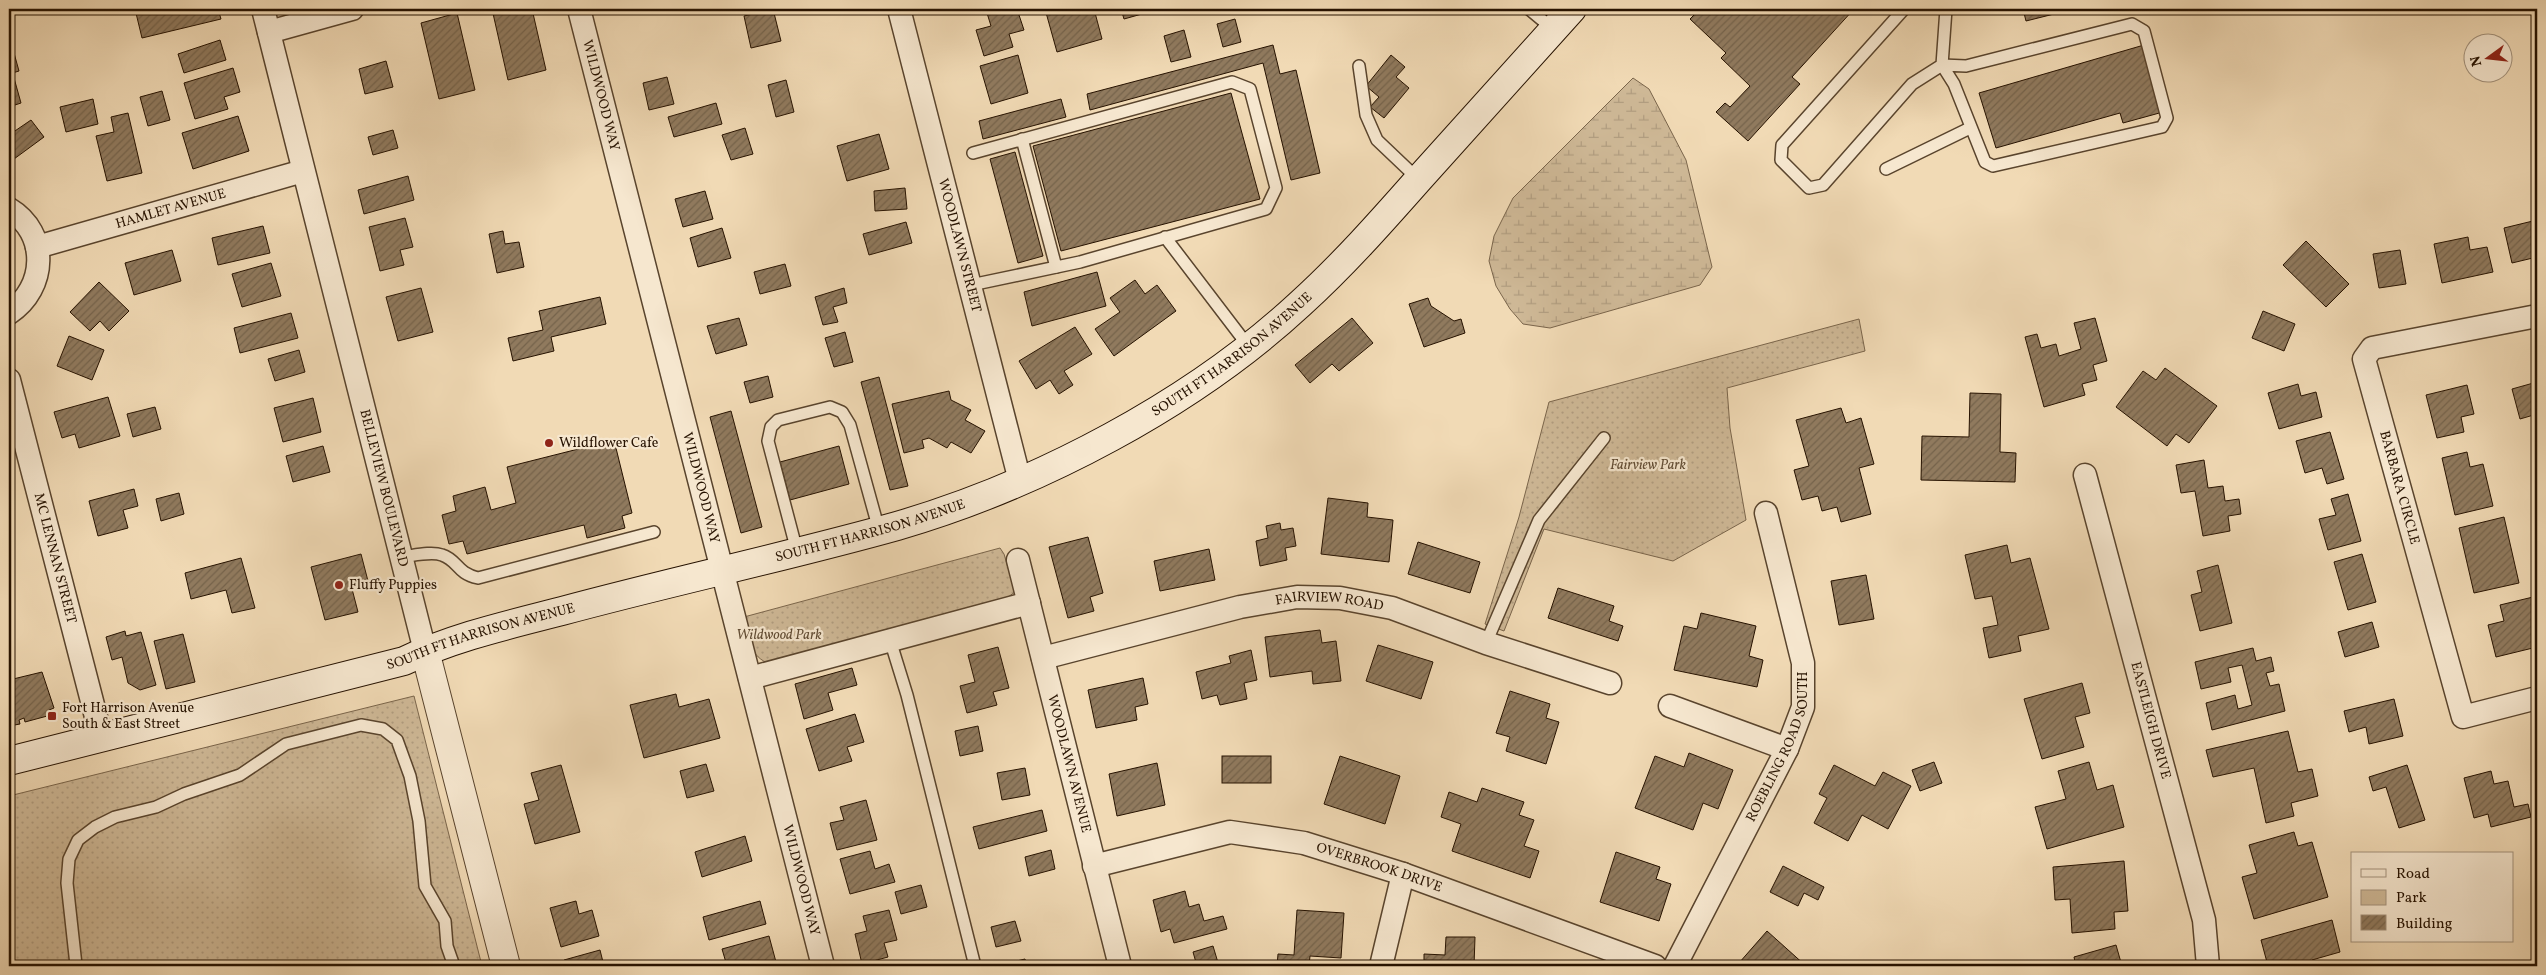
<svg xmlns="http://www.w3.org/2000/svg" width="2546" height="975" font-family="Vollkorn,serif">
<defs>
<pattern id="green-dots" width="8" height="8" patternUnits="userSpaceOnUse" patternTransform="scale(1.25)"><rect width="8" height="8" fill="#ceb896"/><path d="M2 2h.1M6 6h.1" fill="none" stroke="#b19d80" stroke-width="1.8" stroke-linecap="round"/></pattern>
<pattern id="wetland-marsh" width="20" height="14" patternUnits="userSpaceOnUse" patternTransform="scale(1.25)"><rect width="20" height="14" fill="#ceb896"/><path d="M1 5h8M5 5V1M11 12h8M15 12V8" fill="none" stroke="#b19d80"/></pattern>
<pattern id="building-hatch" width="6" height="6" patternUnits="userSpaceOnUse" patternTransform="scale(1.25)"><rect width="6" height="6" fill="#907a5e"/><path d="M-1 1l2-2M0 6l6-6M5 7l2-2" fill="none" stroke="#75634b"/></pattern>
</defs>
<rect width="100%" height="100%" fill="#f1dab5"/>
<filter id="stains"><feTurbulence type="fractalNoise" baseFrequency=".004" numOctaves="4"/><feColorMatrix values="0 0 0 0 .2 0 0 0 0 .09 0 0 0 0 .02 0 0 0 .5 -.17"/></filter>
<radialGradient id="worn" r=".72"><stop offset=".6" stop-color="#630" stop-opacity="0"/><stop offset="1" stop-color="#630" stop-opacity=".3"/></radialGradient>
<g fill="url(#green-dots)" stroke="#7a654b">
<polygon points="1859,319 1865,351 1727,388 1730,428 1746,520 1673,561 1544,529 1504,631 1485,624 1519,517 1549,402"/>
<path d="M 1000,548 L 1004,554 L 1015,592 L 1008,597 L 771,664 C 749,658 749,637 744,617 Z"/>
<polygon points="414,696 482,966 9,966 9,796"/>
</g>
<polygon fill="url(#wetland-marsh)" stroke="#7a654b" points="1633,78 1649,89 1686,160 1712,267 1700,285 1550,328 1523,324 1510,309 1496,286 1489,261 1494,236 1513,198"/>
<g fill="url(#building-hatch)" stroke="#261200">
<polygon points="135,9 218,9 221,19 142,38"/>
<polygon points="492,9 532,9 546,70 508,80"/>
<polygon points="773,9 781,41 751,48 744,16"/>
<polygon points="1002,9 1017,9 1024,30 1009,34 1013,47 984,56 976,30 991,26 987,13"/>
<polygon points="1045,9 1094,9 1102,39 1057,52"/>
<polygon points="1121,9 1148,9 1149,12 1124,19"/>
<polygon points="1700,9 1854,9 1792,77 1800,84 1748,141 1716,112 1725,103 1730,107 1750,86 1721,58 1726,53 1690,19"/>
<polygon points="2023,9 2074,9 2026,21"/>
<polygon points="457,13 475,90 439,99 421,23"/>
<polygon points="1235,19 1241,42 1223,47 1217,24"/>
<polygon points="1184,30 1191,57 1171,62 1164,36"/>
<polygon points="9,35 19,71 9,74"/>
<polygon points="220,40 226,60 184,73 178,54"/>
<polygon points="1273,45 1280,74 1296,70 1320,173 1291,180 1263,63 1090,110 1087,94"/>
<polygon points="2144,45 2163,112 2123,123 2120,113 1996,148 1979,93"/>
<polygon points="1018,55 1028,93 991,104 980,66"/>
<polygon points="1391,55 1405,67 1396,77 1409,88 1384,118 1370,107 1379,97 1366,86"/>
<polygon points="386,61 393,87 365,94 359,69"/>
<polygon points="233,68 240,92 224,97 228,109 195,119 184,83"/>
<polygon points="667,77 674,104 649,110 643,83"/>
<polygon points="14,78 21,103 9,107 9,79"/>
<polygon points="786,80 794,112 776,117 768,85"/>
<polygon points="162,91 170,120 148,126 140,97"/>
<polygon points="1231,93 1260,199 1061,251 1033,146"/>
<polygon points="93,99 98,124 66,132 60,107"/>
<polygon points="1061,99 1066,117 983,139 979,121"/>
<polygon points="716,103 722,124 674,137 668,117"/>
<polygon points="128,113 142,173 107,181 96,136 114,132 111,117"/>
<polygon points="238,116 249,151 193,169 182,133"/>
<polygon points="31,120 44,137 14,159 9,152 9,135"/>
<polygon points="745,128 753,154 731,160 722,135"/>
<polygon points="393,130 398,148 373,155 368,137"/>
<polygon points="879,134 889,169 847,181 837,146"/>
<polygon points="1015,152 1043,256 1018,263 990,159"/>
<polygon points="408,176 414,200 364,214 358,190"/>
<polygon points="905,188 907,209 875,211 874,191"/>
<polygon points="705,191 713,219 683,227 675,199"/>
<polygon points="405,218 413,247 400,250 404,265 380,271 369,227"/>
<polygon points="2537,220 2537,257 2512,263 2504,228"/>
<polygon points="906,222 912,243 869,255 863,234"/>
<polygon points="263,226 270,253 218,265 212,238"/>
<polygon points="722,228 731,258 698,267 690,238"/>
<polygon points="503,231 505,244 519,242 524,267 497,273 489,234"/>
<polygon points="2468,237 2470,250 2487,247 2493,272 2442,283 2434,244"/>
<polygon points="2306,241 2349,284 2326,307 2283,265"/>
<polygon points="172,250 181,281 134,295 125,263"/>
<polygon points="2400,250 2406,284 2379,288 2373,254"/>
<polygon points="271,263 281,296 242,307 232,274"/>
<polygon points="785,264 791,286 760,294 754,272"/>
<polygon points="1097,272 1106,306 1032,326 1024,292"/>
<polygon points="1135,280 1145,294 1157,285 1176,311 1114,356 1095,329 1120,312 1110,298"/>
<polygon points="99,282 129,311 109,331 100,321 90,331 70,312"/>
<polygon points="421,288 433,332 398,341 386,297"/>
<polygon points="844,288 847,303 833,307 838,322 823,325 815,297"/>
<polygon points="600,297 606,324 551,337 554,351 513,361 508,338 543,330 539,311"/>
<polygon points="1428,298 1431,306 1454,321 1461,319 1465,333 1424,347 1409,304"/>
<polygon points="2263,311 2295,324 2284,351 2252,338"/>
<polygon points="291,313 298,338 240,353 234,328"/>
<polygon points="739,318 747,345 716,354 707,326"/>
<polygon points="1352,318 1373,343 1339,371 1332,364 1310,383 1295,365"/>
<polygon points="2095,318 2107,361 2093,365 2097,380 2082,384 2085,395 2044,407 2025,337 2037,334 2041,348 2056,344 2059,356 2081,349 2074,323"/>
<polygon points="1075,327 1092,354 1064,371 1073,385 1059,394 1050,380 1036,389 1019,361"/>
<polygon points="845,332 853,362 834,367 825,338"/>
<polygon points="69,336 104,350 92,380 57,366"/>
<polygon points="299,350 305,372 275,381 268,359"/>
<polygon points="2165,368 2217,406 2189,443 2176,434 2167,446 2116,407 2143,371 2156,380"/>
<polygon points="768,376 773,397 750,403 744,382"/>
<polygon points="879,377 908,486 890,490 861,382"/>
<polygon points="2537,382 2537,414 2520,419 2512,389"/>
<polygon points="2298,384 2301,396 2316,392 2322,417 2279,429 2268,393"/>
<polygon points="2467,385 2474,414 2461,417 2464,432 2437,438 2426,395"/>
<polygon points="949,391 951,400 971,410 965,420 985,431 971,453 951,442 947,448 929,438 922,440 924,448 904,453 892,404"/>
<polygon points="1970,393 2001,394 2000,452 2016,453 2015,482 1921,480 1922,436 1969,437"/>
<polygon points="108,397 120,436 79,448 75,434 62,438 54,412"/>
<polygon points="313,398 321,432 283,442 274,408"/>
<polygon points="155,407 161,429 133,437 127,414"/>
<polygon points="1841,408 1846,423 1861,418 1874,464 1859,468 1871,514 1841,522 1837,507 1822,511 1818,496 1802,500 1794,470 1809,466 1796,420"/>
<polygon points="731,411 762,527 741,533 710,417"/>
<polygon points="2330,432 2344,479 2327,484 2322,468 2305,473 2296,441"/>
<polygon points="614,440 632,513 622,516 625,528 587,538 584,525 467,554 463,541 449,544 442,515 456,511 453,496 485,487 491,510 516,503 507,467"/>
<polygon points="323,446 330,472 293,482 286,456"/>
<polygon points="839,446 849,484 790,500 780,462"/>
<polygon points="2467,452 2470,467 2483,464 2493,506 2455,515 2442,458"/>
<polygon points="2204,460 2208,488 2223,486 2225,501 2239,499 2241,514 2228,516 2230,531 2203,536 2195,491 2181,493 2176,465"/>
<polygon points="134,489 138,506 123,510 128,528 98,536 89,501"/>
<polygon points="179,493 184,514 161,521 156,499"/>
<polygon points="2348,494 2361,541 2328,550 2319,519 2336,515 2331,499"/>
<polygon points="1328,498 1368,503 1367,517 1393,520 1389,562 1321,554"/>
<polygon points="2504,517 2519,583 2474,593 2459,528"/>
<polygon points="1280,523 1281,530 1293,528 1296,546 1285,548 1287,560 1260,566 1256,541 1268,538 1266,526"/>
<polygon points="1088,537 1103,593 1090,597 1094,611 1068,618 1049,547"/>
<polygon points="1418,542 1480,562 1470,593 1408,574"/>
<polygon points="2007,545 2011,563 2030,558 2049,629 2018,636 2021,651 1989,658 1983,628 1998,625 1992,596 1975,599 1965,555"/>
<polygon points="1209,549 1215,580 1160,591 1154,561"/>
<polygon points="361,554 368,581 351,585 358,612 325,620 311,567"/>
<polygon points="2362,554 2376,602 2348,610 2334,562"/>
<polygon points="241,558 255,608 232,613 226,590 191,599 185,573"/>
<polygon points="2218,565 2232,623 2200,631 2191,595 2202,592 2197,571"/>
<polygon points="1866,575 1874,619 1839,625 1831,581"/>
<polygon points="1558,588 1614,606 1609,621 1623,626 1618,641 1548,618"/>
<polygon points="2533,597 2537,613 2537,647 2496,657 2488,625 2504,621 2500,605"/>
<polygon points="1701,613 1756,626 1749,656 1763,660 1757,687 1674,670 1684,626 1697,629"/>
<polygon points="2372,622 2379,647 2345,657 2338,632"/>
<polygon points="1320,630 1322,643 1336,641 1341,681 1313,684 1312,671 1270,677 1265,637"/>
<polygon points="125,631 126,636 141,632 156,685 140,690 128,683 122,657 112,660 106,637"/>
<polygon points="183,634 195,682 166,689 154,641"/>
<polygon points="1378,645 1433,662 1421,699 1366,681"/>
<polygon points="998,647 1009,688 993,692 997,705 967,713 960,686 975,682 968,655"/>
<polygon points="2253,648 2256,661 2271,657 2274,671 2266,673 2270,686 2279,684 2285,711 2212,730 2206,703 2235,695 2238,709 2252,705 2242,665 2228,668 2231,682 2201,689 2195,662"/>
<polygon points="1251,650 1257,680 1244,683 1247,699 1220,705 1217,695 1202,699 1196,672 1231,663 1229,656"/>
<polygon points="852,668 857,685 828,693 833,710 804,719 795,684"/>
<polygon points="42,672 54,708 49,710 51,715 25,722 24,718 19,720 20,724 9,726 9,680"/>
<polygon points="1143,678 1148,704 1135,707 1137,720 1096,728 1088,690"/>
<polygon points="2082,683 2090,713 2075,717 2084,747 2042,759 2024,699"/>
<polygon points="1510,691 1550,704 1546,718 1559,722 1546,764 1506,751 1510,737 1496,733"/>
<polygon points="676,694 679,707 709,699 720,738 644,758 630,705"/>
<polygon points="2394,699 2403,736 2369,744 2366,727 2349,732 2344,711"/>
<polygon points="855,714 864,742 847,747 852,761 819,771 806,729"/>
<polygon points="978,726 983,751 960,756 955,731"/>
<polygon points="2288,731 2298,772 2312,769 2318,796 2291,803 2294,816 2266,823 2254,768 2213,777 2206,750"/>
<polygon points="1689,753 1733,770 1718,809 1703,803 1693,830 1635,808 1655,756 1684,767"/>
<rect x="1222" y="756" width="49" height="27"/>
<polygon points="1340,756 1400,776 1385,824 1324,804"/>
<polygon points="1934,762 1942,783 1920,791 1912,770"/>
<polygon points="2089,762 2097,790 2113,785 2124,827 2047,849 2035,807 2066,799 2058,771"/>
<polygon points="1157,763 1165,805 1117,816 1109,774"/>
<polygon points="706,764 714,791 687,798 680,771"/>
<polygon points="561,765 580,832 535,844 524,804 539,800 531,773"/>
<polygon points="1834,765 1875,786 1883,772 1911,786 1888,829 1862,815 1848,841 1814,823 1827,798 1819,794"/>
<polygon points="2407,765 2425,820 2399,828 2386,787 2373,791 2369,777"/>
<polygon points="1025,768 1030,795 1002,800 997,773"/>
<polygon points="2491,771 2494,784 2508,781 2514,807 2528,804 2531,817 2491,827 2488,814 2474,818 2464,778"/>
<polygon points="1482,788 1524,802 1519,815 1534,820 1524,846 1539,851 1530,878 1452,851 1461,824 1441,817 1449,792 1477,802"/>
<polygon points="866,800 877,840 837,850 830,823 844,820 840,807"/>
<polygon points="1042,810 1047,831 979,849 973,827"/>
<polygon points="2294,832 2298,846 2312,842 2328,897 2254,919 2242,877 2257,873 2249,845"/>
<polygon points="745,836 752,861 702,877 695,852"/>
<polygon points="1051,850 1055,869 1029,876 1025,857"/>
<polygon points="870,851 875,869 889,864 895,882 850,894 840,859"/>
<polygon points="1616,852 1660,867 1656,879 1671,884 1659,921 1600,902"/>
<polygon points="2124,861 2128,911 2114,912 2115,929 2072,933 2070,899 2055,900 2053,867"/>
<polygon points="1783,866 1824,887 1818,900 1804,893 1798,906 1770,892"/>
<polygon points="921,885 927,907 901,914 895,892"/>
<polygon points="1185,891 1189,907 1199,904 1204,921 1223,916 1227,929 1174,943 1170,929 1161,932 1153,900"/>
<polygon points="576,901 579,914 592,910 599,936 561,947 550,908"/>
<polygon points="760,901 766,924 709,940 703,917"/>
<polygon points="889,910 897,940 884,943 888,957 862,964 855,934 867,931 863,916"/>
<polygon points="1297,910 1344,913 1341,958 1310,956 1309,966 1277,966 1278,954 1294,955"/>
<polygon points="2332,920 2340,952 2312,960 2314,966 2268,966 2261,940"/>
<polygon points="1015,921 1021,941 996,947 991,927"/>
<polygon points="1767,931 1806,966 1742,966 1739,963"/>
<polygon points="769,936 776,962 761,966 727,966 722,949"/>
<polygon points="1446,937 1475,937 1474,966 1424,966 1424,954 1445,955"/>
<polygon points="2116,945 2122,966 2076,966 2074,957"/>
<polygon points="1213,946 1219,966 1197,966 1193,952"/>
<polygon points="600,950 604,966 566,966 564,960"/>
<polygon points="1025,959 1027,966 996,966"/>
</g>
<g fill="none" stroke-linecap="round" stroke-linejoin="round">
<g stroke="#59442d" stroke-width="14">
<g id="service">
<polyline points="1529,9 1553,29"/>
<polyline points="1904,9 1782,145 1781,160 1809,188 1823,185 1912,84 1942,65 1946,9"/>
<polygon points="2132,24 2144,31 2167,118 2162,127 1993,166 1985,162 1954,84 1942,65 1966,66"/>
<polyline points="1359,66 1366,115 1377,140 1418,179"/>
<polyline points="1022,139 1056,267"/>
<polyline points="1886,169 1970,128"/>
<polyline points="1165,237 1249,347"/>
<polyline points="971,285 1080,262 1266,209 1276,188 1250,89 1232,82 973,153"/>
<polyline points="797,551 768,441 771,427 778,420 830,407 842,412 850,425 879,530"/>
<path d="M 401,557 C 412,556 431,551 442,555 C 458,560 456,573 478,578 L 654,532"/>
<polyline points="890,640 907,695 975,966"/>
<polyline points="1486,643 1539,520 1604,438"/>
<polyline points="76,965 67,883 69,859 78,840 95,827 115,817 156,807 184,794 240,775 286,744 361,725 383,729 397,740 410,776 419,821 425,886 445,921 447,946 454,966"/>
</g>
</g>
<g stroke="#59442d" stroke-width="25">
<g id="minor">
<path id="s1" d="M 263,9 L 425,651"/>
<path id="s2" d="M 579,9 L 823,966"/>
<path id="s3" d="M 899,9 L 1020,481"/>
<polyline points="269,32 352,9"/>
<path d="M 9,209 C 49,233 47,288 9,313"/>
<path id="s4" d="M 37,247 L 303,171"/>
<path id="s5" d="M 2537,316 L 2372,348 L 2364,359 L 2463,717 L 2537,698"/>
<path id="s6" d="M 9,380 L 101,736"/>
<path id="s7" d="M 2085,475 L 2204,920 L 2208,966"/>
<path id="s8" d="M 1018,560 L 1120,966"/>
<path id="s9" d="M 1043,658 L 1240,607 L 1297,597 L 1340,598 L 1392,608 L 1486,643 L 1610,683"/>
<polyline points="750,678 1029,603"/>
<polyline points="1670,706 1787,749"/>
<path id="s10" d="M 1094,866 L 1230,832 L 1304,843 L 1403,874 L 1655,966"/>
<polyline points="1381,966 1403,874"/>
<path id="s11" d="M 1675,966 L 1787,749 L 1803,707 L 1803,663 L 1766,513"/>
</g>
</g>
<g stroke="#59442d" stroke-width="30">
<polyline id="tertiary" points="425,651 506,966"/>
</g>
<g stroke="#261200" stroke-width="30">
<g id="secondary">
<path id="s12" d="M 9,761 L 404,661 C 454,637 508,625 562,611 C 673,581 786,557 897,526 C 1038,485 1192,404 1300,304 C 1343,265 1381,222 1419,179 C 1470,122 1521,65 1572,9"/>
</g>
</g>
<use href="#service" stroke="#f6e7cf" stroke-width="11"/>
<use href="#minor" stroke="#f6e7cf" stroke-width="22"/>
<use href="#tertiary" stroke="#f6e7cf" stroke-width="28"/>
<use href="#secondary" stroke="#f6e7cf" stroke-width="28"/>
</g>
<g fill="#8f2418" stroke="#f6e7cf" stroke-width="2">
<circle cx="549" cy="443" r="5"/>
<circle cx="339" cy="585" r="5"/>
<rect x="47" y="711" width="10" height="10" rx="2.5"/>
</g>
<g text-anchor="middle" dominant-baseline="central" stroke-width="4.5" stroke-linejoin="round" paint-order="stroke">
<g font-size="14" fill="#261200" stroke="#f6e7cf">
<text stroke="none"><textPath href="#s2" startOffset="89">WILDWOOD WAY</textPath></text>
<text stroke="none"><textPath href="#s4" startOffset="139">HAMLET AVENUE</textPath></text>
<text stroke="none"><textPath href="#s3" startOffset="244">WOODLAWN STREET</textPath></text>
<text stroke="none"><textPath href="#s12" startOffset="1298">SOUTH FT HARRISON AVENUE</textPath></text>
<text stroke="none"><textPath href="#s5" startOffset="315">BARBARA CIRCLE</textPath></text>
<text stroke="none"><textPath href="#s1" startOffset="494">BELLEVIEW BOULEVARD</textPath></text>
<text stroke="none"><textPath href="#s2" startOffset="494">WILDWOOD WAY</textPath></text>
<text stroke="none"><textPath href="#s12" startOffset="892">SOUTH FT HARRISON AVENUE</textPath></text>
<text stroke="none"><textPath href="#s6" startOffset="184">MC LENNAN STREET</textPath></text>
<text stroke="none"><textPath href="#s9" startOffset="294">FAIRVIEW ROAD</textPath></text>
<text stroke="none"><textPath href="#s12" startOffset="488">SOUTH FT HARRISON AVENUE</textPath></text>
<text stroke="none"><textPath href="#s7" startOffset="254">EASTLEIGH DRIVE</textPath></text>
<text stroke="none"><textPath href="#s11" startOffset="244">ROEBLING ROAD SOUTH</textPath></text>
<text stroke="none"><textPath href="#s8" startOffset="210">WOODLAWN AVENUE</textPath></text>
<text stroke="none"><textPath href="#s10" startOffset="294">OVERBROOK DRIVE</textPath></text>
<text stroke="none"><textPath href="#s2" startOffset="899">WILDWOOD WAY</textPath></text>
</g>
<g font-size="14" fill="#261200" stroke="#f6e7cf" text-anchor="start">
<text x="559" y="443">Wildflower Cafe</text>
<text x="349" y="585">Fluffy Puppies</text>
<text x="62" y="708">Fort Harrison Avenue<tspan x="62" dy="16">South &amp; East Street</tspan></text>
</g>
<g font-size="14" font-style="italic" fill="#614c34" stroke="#f6e7cf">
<text x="1648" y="465">Fairview Park</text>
<text x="779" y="635">Wildwood Park</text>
</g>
</g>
<rect width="2546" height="975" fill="none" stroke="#f1dab5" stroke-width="30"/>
<rect x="10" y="10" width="2526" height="955" fill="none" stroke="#261200" stroke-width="2.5"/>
<rect x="15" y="15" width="2516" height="945" fill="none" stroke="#261200"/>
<rect x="2351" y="852" width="162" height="90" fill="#f6e7cf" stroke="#a3927c"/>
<rect x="2361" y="869" width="25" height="8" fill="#f6e7cf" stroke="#a3927c"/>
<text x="2396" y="878" font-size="15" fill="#261200">Road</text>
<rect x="2361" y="890" width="25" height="15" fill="#ceb896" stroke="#a3927c"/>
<text x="2396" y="902" font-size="15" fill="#261200">Park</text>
<rect x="2361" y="915" width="25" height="15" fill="url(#building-hatch)" stroke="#a3927c"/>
<text x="2396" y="928" font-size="15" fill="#261200">Building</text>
<g transform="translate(2488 58) rotate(255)"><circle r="24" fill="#f6e7cf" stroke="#a3927c"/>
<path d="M0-4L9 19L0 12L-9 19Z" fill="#8f2418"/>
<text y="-8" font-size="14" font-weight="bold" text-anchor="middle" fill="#261200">N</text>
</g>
<rect width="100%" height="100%" filter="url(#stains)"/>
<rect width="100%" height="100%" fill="url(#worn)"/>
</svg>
